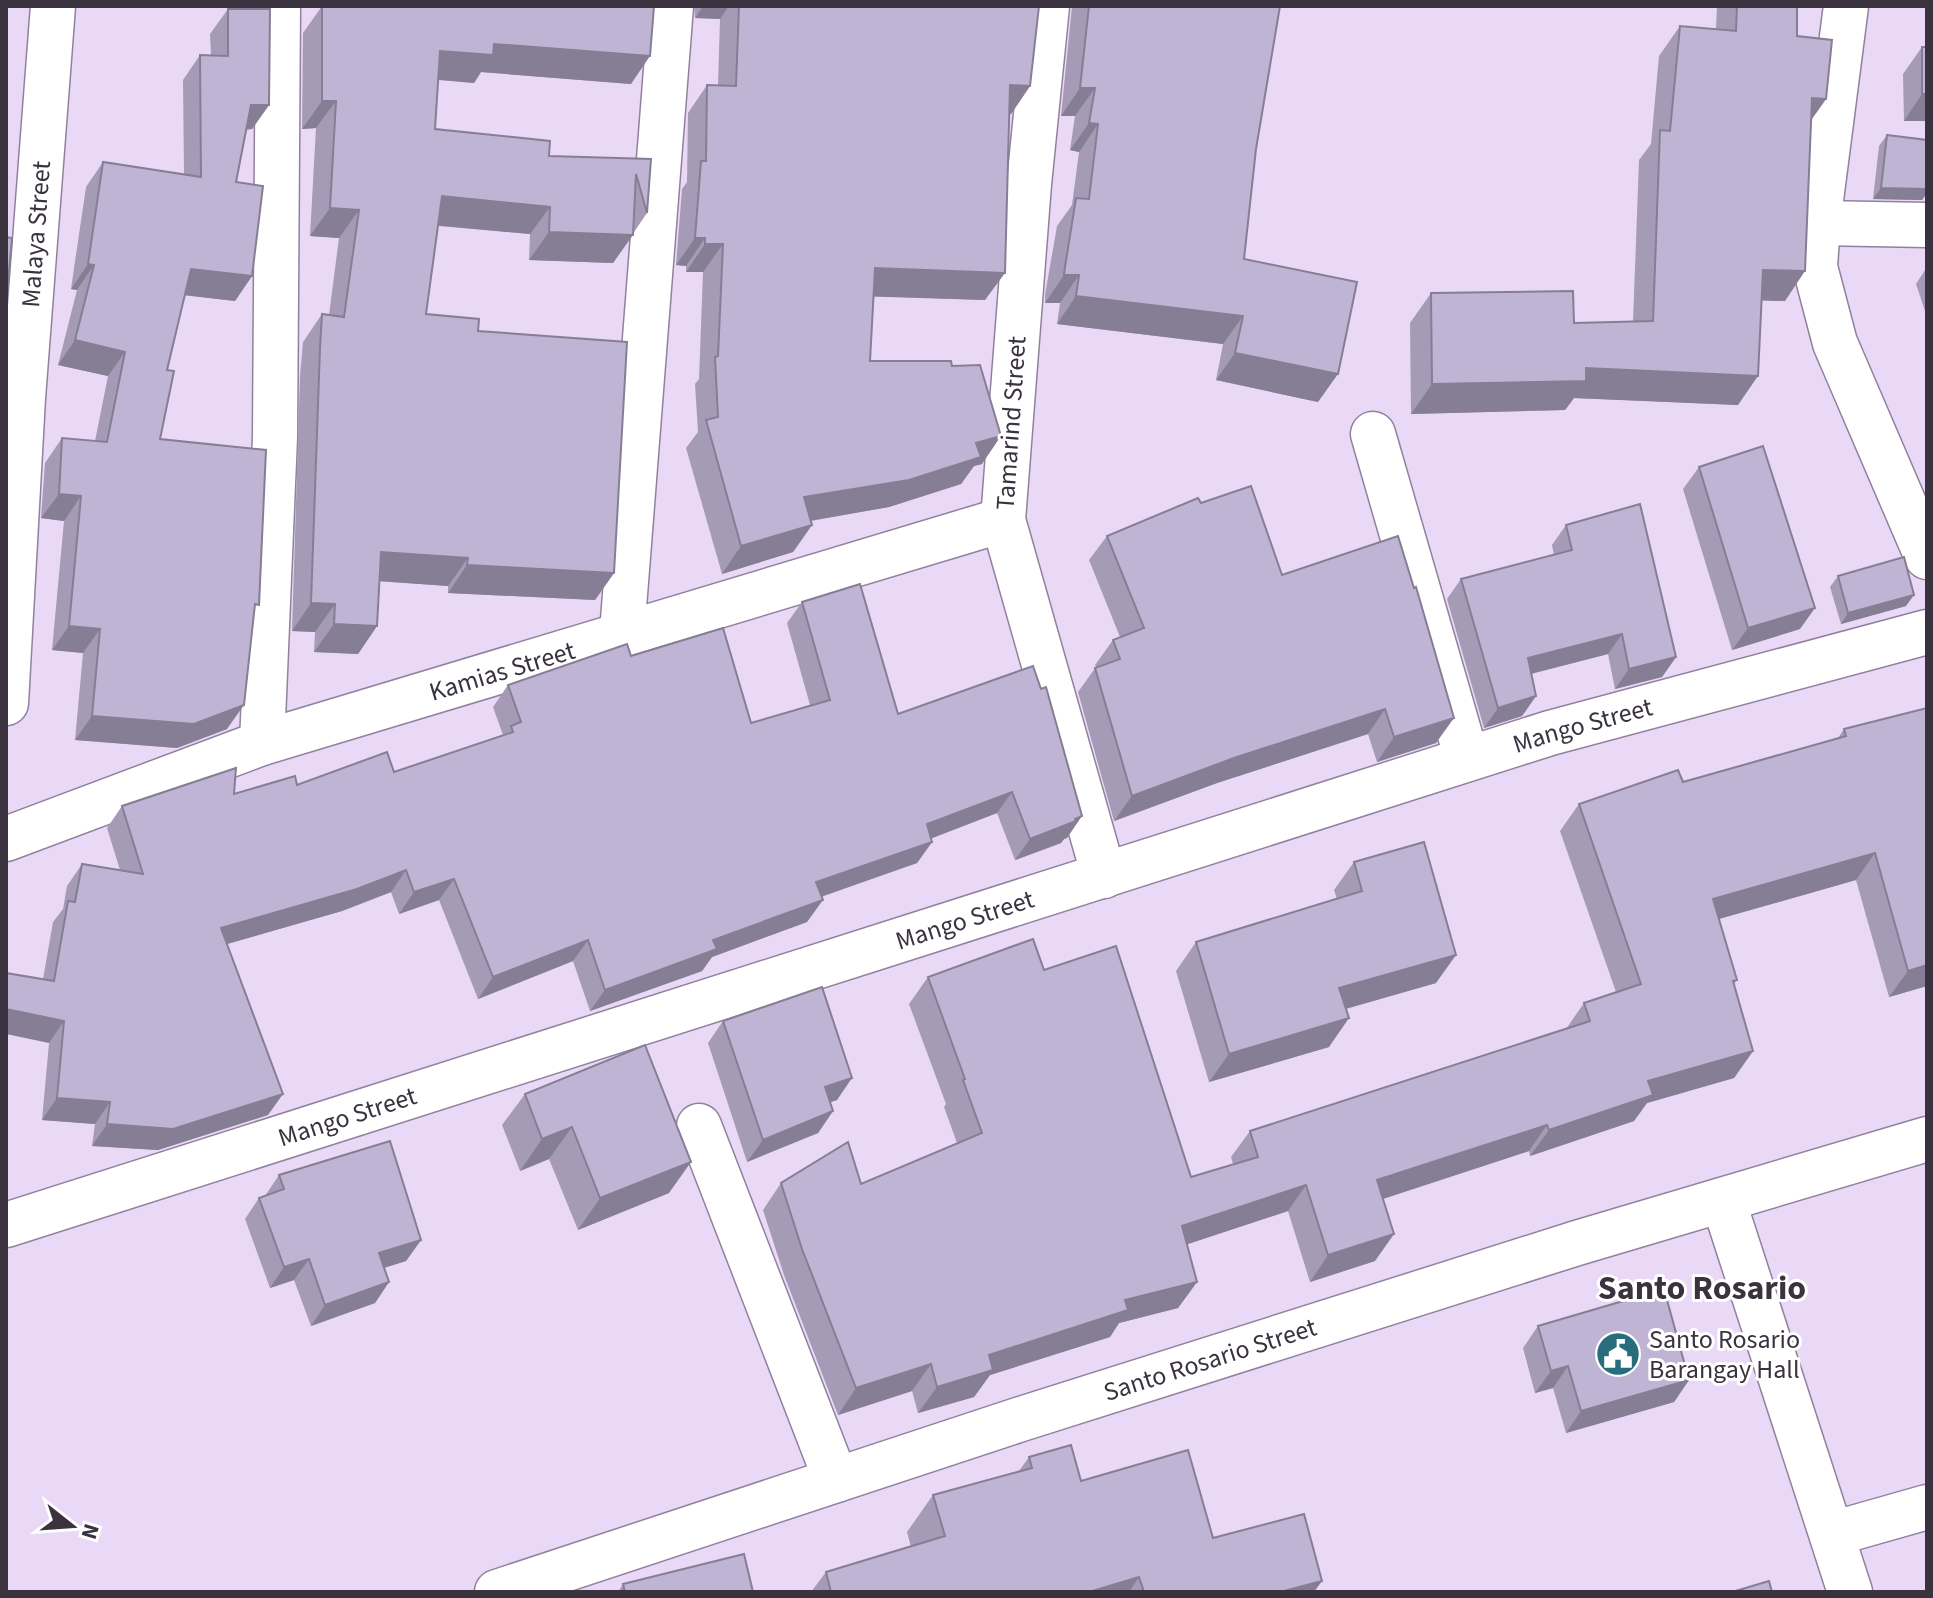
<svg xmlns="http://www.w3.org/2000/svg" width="1933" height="1598" font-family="'Source Sans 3',sans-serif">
<rect width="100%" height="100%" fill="#ead8f7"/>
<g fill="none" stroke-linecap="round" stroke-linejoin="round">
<g stroke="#91819d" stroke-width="47">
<g id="minor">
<polyline points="1047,6 1029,184 1003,520 1104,876"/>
<polyline points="1846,6 1818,223 1815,267 1835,343 1927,557"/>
<polyline points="1818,223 1927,225"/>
<polyline points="1373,434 1467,759"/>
<polyline points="622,633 671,6"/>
<path id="s1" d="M 6,703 L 23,398 L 53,6"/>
<polyline points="262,743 275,437 278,6"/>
<path id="s2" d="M 6,839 L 262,743 L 1003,520"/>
<polyline points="699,1126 836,1480"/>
<polyline points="1723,1200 1850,1592"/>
<path id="s3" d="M 6,1225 L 1550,733 L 1927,632"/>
<polyline points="1832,1534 1927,1507"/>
</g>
</g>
<g stroke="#91819d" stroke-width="47">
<g id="major">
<path id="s4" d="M 497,1592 L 1021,1419 L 1577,1243 L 1927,1139"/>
</g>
</g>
<use href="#minor" stroke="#fff" stroke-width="44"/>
<use href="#major" stroke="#fff" stroke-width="44"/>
</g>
<g fill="#a59bb6">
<polygon points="320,6 654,6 631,84 481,72 474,83 438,80 435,129 549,156 651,159 647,213 613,263 529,260 530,234 438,226 426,314 478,331 614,573 595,600 448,593 448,586 380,581 377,626 358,654 314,652 315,632 292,631 300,376 303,342 322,314 329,315 339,238 310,236 316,128 302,129 303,33 320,9"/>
<polygon points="694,6 1039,6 1030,86 1011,114 1009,114 985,300 873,296 870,361 982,464 974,466 961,484 889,507 811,521 812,525 793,552 722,574 686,448 698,432 695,384 699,379 703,272 686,272 686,266 676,265 682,189 687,182 688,113 707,85 718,85 720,19 695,18"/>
<polygon points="1072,6 1280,6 1256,149 1244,259 1318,402 1216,380 1223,344 1057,324 1060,303 1045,303 1045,295 1057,226 1072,205 1079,152 1070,150 1075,116 1061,116"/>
<polygon points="1717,6 1797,6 1797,36 1826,99 1811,120 1785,301 1761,300 1738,405 1574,398 1565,410 1411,414 1410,323 1431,293 1574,323 1633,322 1639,160 1651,144 1659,56 1680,26 1716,29"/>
<polygon points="228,9 269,105 252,129 246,130 236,182 252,276 235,301 185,295 167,370 160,439 254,611 227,729 177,748 75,740 83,653 52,650 64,521 41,518 45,463 62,438 95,441 108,376 58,365 77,290 71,289 86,187 103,162 184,175 183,80 200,55 211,56 210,34"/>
<polygon points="1922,47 1927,121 1904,121 1903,74"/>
<polygon points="1887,135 1927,140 1927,193 1922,200 1873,199 1879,146"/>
<polygon points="1927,267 1927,317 1916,284"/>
<polygon points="1699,467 1800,629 1732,650 1683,489"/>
<polygon points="1201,503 1282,575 1436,743 1377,762 1368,734 1217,783 1114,821 1078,692 1096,667 1095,665 1113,640 1120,637 1089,560 1107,536"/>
<polygon points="1566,525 1676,657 1662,677 1615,689 1608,654 1531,674 1536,696 1522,716 1484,728 1447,599 1461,579 1554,555 1552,545"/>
<polygon points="1838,576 1906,606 1841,624 1830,587"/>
<polygon points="802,602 898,714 1033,666 1067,838 1064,839 1061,843 1015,860 997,813 931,838 932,842 917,863 821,896 807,922 712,957 702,971 590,1011 573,961 478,999 439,900 399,914 391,892 342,911 227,944 268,1115 158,1150 92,1146 95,1124 42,1120 49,1043 43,979 53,922 63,909 67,886 82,864 120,870 107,828 122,806 234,794 394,772 503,735 493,707 508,685 631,656 751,723 810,705 787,623"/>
<polygon points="1844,729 1927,986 1889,997 1856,880 1719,919 1737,980 1734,984 1753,1051 1734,1078 1647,1103 1634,1121 1530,1156 1529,1151 1383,1199 1375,1261 1310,1282 1288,1211 1187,1244 1197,1282 1178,1308 1119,1323 1110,1337 990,1375 974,1397 918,1413 912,1391 838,1415 784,1275 763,1210 781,1183 861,1184 957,1143 944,1107 946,1104 909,1004 928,977 1044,970 1191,1177 1233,1164 1231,1157 1250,1131 1566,1029 1584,1003 1616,992 1560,831 1579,804 1683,782 1838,738"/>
<polygon points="1354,862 1436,983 1346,1009 1329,1047 1209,1082 1176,971 1196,942 1337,899 1334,890"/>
<polygon points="723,1021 837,1100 830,1102 833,1111 818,1133 747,1162 708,1043"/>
<polygon points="525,1094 669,1193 578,1230 549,1159 520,1171 502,1125"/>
<polygon points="279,1175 421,1240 406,1261 384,1268 389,1282 375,1303 311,1326 294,1280 270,1288 245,1219 259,1198 265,1196"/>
<polygon points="1538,1326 1689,1380 1674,1402 1566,1433 1553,1388 1535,1393 1523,1348"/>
<polygon points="1029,1457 1213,1538 1314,1592 811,1592 826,1572 911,1547 907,1532 933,1495 1019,1471"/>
<polygon points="623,1584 753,1592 618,1592"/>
</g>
<g fill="#867e94">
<polygon points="703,6 729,6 720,19 695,18"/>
<polygon points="494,44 650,56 631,84 481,72 474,83 421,78 440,51"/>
<polygon points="1010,85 1030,86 1011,114 990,113"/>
<polygon points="1080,88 1095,88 1075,116 1061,116"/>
<polygon points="1922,94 1927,94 1927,121 1904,121"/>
<polygon points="1812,98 1826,99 1805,129"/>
<polygon points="322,101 336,101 316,128 302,129"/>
<polygon points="251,105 269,105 252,129 234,130"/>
<polygon points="1089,123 1098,124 1079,152 1070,150"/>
<polygon points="1881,188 1927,189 1927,193 1922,200 1873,199"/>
<polygon points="442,196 550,207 530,234 423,224"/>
<polygon points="330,208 359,210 339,238 310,236"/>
<polygon points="549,232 633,235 613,263 529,260"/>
<polygon points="695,238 705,238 686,266 676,265"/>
<polygon points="705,244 723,244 703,272 686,272"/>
<polygon points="88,264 94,265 77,290 71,289"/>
<polygon points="875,268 1005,273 985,300 855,296"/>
<polygon points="191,269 252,276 235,301 174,294"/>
<polygon points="1763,270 1805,271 1785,301 1742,300"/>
<polygon points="1064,275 1079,275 1060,303 1045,303"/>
<polygon points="1076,296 1243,316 1223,344 1057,324"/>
<polygon points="75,340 125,352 108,376 58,365"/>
<polygon points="1235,353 1338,374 1318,402 1216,380"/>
<polygon points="1586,368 1758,376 1738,405 1574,398 1565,410 1411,414 1432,384"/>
<polygon points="1001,436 982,464 974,466 961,484 889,507 785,525 804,497"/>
<polygon points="59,494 81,496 64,521 41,518"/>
<polygon points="812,525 793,552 722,574 741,546"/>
<polygon points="381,552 468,558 448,586 362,580"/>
<polygon points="467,565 614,573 595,600 448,593"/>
<polygon points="1914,595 1906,606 1841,624 1848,613"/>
<polygon points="311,603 335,604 315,632 292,631"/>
<polygon points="1815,608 1800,629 1732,650 1748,628"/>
<polygon points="334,624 377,626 358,654 314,652"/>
<polygon points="69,626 100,629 83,653 52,650"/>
<polygon points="1622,634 1608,654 1514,678 1528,658"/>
<polygon points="1676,657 1662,677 1615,689 1629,669"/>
<polygon points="1536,696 1522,716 1484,728 1498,708"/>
<polygon points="244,705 227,729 177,748 75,740 92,716"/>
<polygon points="1385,709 1368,734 1217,783 1114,821 1132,796 1234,758"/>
<polygon points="1454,718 1436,743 1377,762 1394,737"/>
<polygon points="1012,792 997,813 912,846 927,824"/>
<polygon points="1082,816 1067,838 1064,839 1061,843 1015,860 1030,839"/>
<polygon points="932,842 917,863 801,904 816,882"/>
<polygon points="1875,853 1856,880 1694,926 1713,899"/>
<polygon points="406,870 391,892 342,911 206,950 221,928"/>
<polygon points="454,879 439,900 399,914 414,892"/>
<polygon points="823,900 807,922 712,957 702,971 590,1011 605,990 713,940"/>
<polygon points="588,940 573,961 478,999 493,977"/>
<polygon points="1456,955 1436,983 1320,1016 1339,988"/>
<polygon points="1927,965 1927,986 1889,997 1908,971"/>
<polygon points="6,1009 64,1021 49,1043 6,1034"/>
<polygon points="1349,1018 1329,1047 1209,1082 1229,1054"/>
<polygon points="1753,1051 1734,1078 1647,1103 1634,1121 1530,1156 1549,1130 1648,1081"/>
<polygon points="852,1078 837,1100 810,1109 825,1087"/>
<polygon points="283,1094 268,1115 158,1150 92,1146 107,1124"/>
<polygon points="57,1098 110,1102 95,1124 42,1120"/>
<polygon points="833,1111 818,1133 747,1162 763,1140"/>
<polygon points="1547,1125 1529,1151 1358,1207 1377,1180"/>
<polygon points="572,1127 549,1159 520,1171 542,1139"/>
<polygon points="691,1162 669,1193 578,1230 600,1198"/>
<polygon points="1306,1185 1288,1211 1164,1252 1182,1226"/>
<polygon points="1394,1234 1375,1261 1310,1282 1328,1255"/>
<polygon points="421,1240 406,1261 364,1274 379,1253"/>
<polygon points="309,1259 294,1280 270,1288 284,1267"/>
<polygon points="389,1282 375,1303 311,1326 325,1305"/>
<polygon points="1197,1282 1178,1308 1119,1323 1110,1337 990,1375 974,1397 918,1413 937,1387 989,1355 1125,1300"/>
<polygon points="931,1364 912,1391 838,1415 856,1388"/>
<polygon points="1568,1366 1553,1388 1535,1393 1551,1371"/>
<polygon points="1689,1380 1674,1402 1566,1433 1581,1411"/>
<polygon points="1139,1577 1129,1592 1089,1592"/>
<polygon points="1322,1581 1314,1592 1280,1592"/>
</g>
<g fill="#c0b4d4" stroke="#867e94" stroke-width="2">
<polygon points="322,6 654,6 650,56 494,44 493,55 440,51 435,129 550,141 549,156 651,159 647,213 636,174 633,235 549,232 550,207 442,196 426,314 479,319 478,331 627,342 614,573 467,565 468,558 381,552 377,626 334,624 335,604 311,603 320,348 322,314 344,317 359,210 330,208 336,101 322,101"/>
<polygon points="739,6 1039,6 1030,86 1010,85 1005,273 875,268 870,361 951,361 952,366 980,365 1001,436 976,443 981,457 909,480 804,497 812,525 741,546 706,420 718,417 715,357 718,356 723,244 705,244 705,238 695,238 701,161 706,161 707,85 736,86"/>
<polygon points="1089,6 1280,6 1256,149 1244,259 1357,282 1338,374 1235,353 1243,316 1076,296 1079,275 1064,275 1065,267 1076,198 1089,199 1098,124 1089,123 1095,88 1080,88"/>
<polygon points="1737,6 1797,6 1797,36 1832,40 1826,99 1812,98 1805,271 1763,270 1758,376 1586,368 1586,381 1432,384 1431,293 1573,291 1574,323 1653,321 1660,130 1670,131 1680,26 1736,31"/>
<polygon points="228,9 270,9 269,105 251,105 236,182 263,186 252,276 191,269 167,370 174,371 160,439 266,450 259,605 255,604 244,705 194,724 92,716 100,629 69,626 81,496 59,494 62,438 107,442 125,352 75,340 94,265 88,264 103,162 201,177 200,55 228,56"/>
<rect x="1922" y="47" width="5" height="47"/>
<polygon points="1887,135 1927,140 1927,189 1881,188"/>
<polygon points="6,237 12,238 6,305"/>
<polygon points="1763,446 1815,608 1748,628 1699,467"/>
<polygon points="1251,486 1282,575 1398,536 1414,588 1416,587 1454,718 1394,737 1385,709 1234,758 1132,796 1095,668 1120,659 1113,640 1144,628 1107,536 1198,498 1201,503"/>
<polygon points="1640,504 1676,657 1629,669 1622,634 1528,658 1536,696 1498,708 1461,579 1572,550 1566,525"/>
<polygon points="1904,557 1914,595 1848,613 1838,576"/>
<polygon points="860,584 898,714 1033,666 1041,689 1046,687 1082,816 1075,819 1076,821 1030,839 1012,792 927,824 932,842 816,882 823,900 713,940 717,949 605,990 588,940 493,977 454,879 414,892 406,870 357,889 221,928 283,1094 173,1129 107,1124 110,1102 57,1098 64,1021 6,1009 6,973 54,981 68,901 75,902 82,864 143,874 122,806 236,768 234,794 295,776 297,785 387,752 394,772 513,732 511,726 521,722 508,685 627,644 631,656 723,628 751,723 830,700 802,602"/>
<polygon points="1927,708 1927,965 1908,971 1875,853 1713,899 1737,980 1733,981 1753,1051 1648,1081 1653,1095 1549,1130 1547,1125 1377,1180 1394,1234 1328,1255 1306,1185 1182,1226 1197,1282 1125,1300 1128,1310 989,1355 993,1370 937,1387 931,1364 856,1388 802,1249 781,1183 848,1142 861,1184 982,1133 963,1080 965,1079 928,977 1033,939 1044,970 1116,946 1191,1177 1258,1157 1250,1131 1590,1021 1584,1003 1641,984 1579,804 1678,770 1683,782 1846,736 1844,729"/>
<polygon points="1424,842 1456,955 1339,988 1349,1018 1229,1054 1196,942 1362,891 1354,862"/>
<polygon points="822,987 852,1078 825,1087 833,1111 763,1140 723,1021"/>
<polygon points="645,1045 691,1162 600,1198 572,1127 542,1139 525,1094"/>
<polygon points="390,1141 421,1240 379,1253 389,1282 325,1305 309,1259 284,1267 259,1198 284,1189 279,1175"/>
<polygon points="1664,1289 1689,1380 1581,1411 1568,1366 1551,1371 1538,1326"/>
<polygon points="1071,1445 1081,1481 1188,1450 1213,1538 1304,1514 1322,1581 1280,1592 1144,1592 1139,1577 1089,1592 831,1592 826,1572 945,1536 933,1495 1032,1468 1029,1457"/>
<polygon points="744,1554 753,1592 625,1592 623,1584"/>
<polygon points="1769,1581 1772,1592 1732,1592"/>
</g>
<defs>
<g id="civic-disc" transform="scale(2.3)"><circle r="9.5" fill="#276d7c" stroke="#fff"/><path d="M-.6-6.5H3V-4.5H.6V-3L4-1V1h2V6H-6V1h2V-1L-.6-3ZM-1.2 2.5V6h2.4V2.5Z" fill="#fff"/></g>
</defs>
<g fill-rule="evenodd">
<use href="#civic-disc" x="1618" y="1354"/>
</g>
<g text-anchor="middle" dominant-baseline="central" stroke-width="6" stroke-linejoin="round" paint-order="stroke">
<g font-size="26" fill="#3a333f" stroke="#fff">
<text stroke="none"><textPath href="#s1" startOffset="470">Malaya Street</textPath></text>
<text transform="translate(1011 423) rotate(-86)">Tamarind Street</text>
<text stroke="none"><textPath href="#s2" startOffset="524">Kamias Street</textPath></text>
<text stroke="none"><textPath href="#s3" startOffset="1654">Mango Street</textPath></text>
<text stroke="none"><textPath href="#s3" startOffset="1006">Mango Street</textPath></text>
<text stroke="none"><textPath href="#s3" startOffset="358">Mango Street</textPath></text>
<text stroke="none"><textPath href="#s4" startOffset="750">Santo Rosario Street</textPath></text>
</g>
<g font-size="26" fill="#3a333f" stroke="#fff" text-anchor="start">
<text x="1649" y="1339">Santo Rosario<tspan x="1649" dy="30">Barangay Hall</tspan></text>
</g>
<g font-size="34" font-weight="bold" fill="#3a333f" stroke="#fff">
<text x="1702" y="1288">Santo Rosario</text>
</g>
</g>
<rect width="1933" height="1598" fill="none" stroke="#3a333f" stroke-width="16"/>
<g transform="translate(72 1526) rotate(107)" stroke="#ffffff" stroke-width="6" paint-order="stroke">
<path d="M0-6L14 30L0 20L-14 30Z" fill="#3a333f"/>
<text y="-12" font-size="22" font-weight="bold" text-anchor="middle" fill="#3a333f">N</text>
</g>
</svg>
